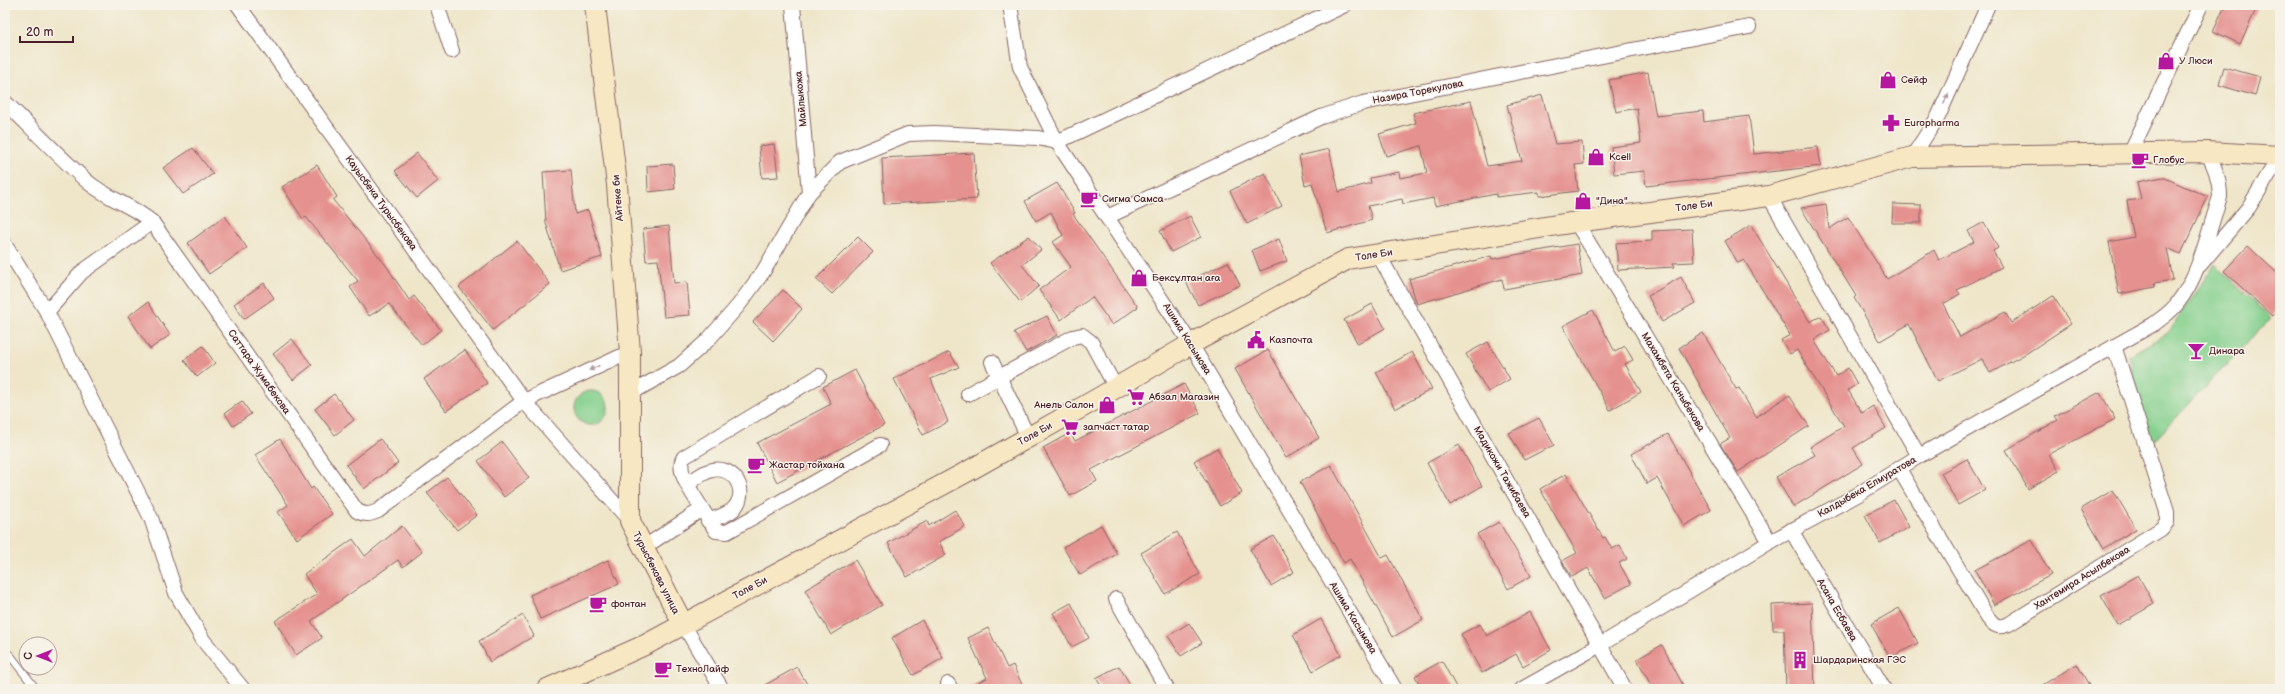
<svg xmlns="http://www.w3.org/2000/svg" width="2285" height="694" font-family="'Balsamiq Sans',sans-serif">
<rect width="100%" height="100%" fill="#f7f3e8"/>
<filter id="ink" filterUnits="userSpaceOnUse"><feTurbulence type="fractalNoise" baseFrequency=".025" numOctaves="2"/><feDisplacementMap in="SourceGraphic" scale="8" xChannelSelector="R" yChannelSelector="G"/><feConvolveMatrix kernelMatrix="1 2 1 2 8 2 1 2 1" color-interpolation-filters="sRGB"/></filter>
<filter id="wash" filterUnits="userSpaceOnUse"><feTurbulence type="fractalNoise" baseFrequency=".012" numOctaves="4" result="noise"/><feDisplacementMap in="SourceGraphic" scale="16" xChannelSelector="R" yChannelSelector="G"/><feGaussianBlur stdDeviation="0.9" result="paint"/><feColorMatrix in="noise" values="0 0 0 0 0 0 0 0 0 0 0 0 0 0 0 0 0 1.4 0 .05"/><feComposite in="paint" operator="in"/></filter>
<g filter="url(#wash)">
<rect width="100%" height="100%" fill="#efe6ca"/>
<g fill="#85d08e" stroke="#68785c">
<polygon points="2215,264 2271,318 2153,442 2142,414 2128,356 2168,333"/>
<circle cx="591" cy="408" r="17"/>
</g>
<g id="blocks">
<g fill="#e5918f">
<polygon points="2225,5 2258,5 2240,44 2213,31"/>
<polygon points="2224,67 2260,77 2255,96 2219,85"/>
<polygon points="1648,72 1656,116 1703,111 1704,122 1749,116 1754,154 1818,147 1821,166 1646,186 1644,171 1614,174 1611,147 1641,143 1637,108 1616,112 1609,80"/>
<polygon points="1542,95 1555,144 1582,142 1584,164 1575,165 1578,191 1539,196 1539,192 1496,197 1496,194 1435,206 1433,198 1403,204 1402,199 1368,206 1372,220 1327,233 1312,183 1305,185 1299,156 1329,149 1339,192 1371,183 1370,178 1399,172 1400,178 1427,173 1421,146 1386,156 1379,134 1416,123 1413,113 1471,101 1487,166 1522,161 1507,105"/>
<polygon points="774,144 778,177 762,178 759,146"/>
<polygon points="193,148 213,174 183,194 163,168"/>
<polygon points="417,153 438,181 417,198 395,171"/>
<polygon points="974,153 977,199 884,204 882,158"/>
<polygon points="673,164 675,189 648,192 647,166"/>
<polygon points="317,165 337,197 333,200 385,264 409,300 414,296 441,330 422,345 389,304 369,316 350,287 358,281 306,217 303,219 282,187"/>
<polygon points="571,170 575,214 588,210 602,257 560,270 546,223 543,172"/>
<polygon points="1265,173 1282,206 1247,224 1230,191"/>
<polygon points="2163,177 2208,197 2181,254 2167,248 2173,280 2154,283 2155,287 2119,294 2109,242 2134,237 2127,201 2141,199 2137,182"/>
<polygon points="1057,183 1075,213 1073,214 1138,307 1112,325 1092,297 1061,320 1039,290 1071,267 1053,242 1063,235 1051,212 1036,221 1025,201"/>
<polygon points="1826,204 1829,229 1848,217 1887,279 1934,250 1939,260 1974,242 1968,231 1984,222 1998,248 1993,251 2002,267 1957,290 1960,294 1943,304 1960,337 2005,312 2011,323 2053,296 2071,324 2027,353 1990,373 1982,359 1938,381 1909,324 1880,341 1854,298 1856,296 1801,208"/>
<polygon points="1893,204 1921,205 1921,223 1892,223"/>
<polygon points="225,216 247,248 209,274 188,243"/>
<polygon points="1190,216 1201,237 1171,252 1160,231"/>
<polygon points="1751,225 1810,322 1821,316 1830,330 1814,340 1836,376 1848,368 1857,384 1848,390 1862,413 1873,406 1886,428 1853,448 1863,464 1793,507 1776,477 1815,455 1810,447 1844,426 1797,350 1790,354 1781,340 1790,335 1744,260 1738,263 1725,241"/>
<polygon points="669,226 674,283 687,282 690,315 664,317 658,260 646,261 643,229"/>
<polygon points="1692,229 1694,262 1673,263 1675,267 1618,270 1616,243 1652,241 1652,231"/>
<polygon points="1029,236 1041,250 1022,265 1039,286 1020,302 990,263"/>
<polygon points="858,237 873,252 832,294 816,279"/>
<polygon points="1279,239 1287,261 1260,271 1252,250"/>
<polygon points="517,241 550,284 493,330 459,287"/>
<polygon points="1577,244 1582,275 1504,289 1502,279 1417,304 1409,279 1491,256 1492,259"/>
<polygon points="2248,246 2280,276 2280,307 2272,316 2224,271"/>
<polygon points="1228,262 1240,285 1198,305 1186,282"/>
<polygon points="1681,277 1695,303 1662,322 1648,296"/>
<polygon points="264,283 274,298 244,319 234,304"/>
<polygon points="783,290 802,309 773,341 753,322"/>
<polygon points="148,302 170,335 150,349 128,316"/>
<polygon points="1372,304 1385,328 1358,344 1344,320"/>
<polygon points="1593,310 1615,352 1625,346 1633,360 1625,364 1641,392 1610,410 1563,326"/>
<polygon points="1047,316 1057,335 1026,352 1014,332"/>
<polygon points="1703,333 1736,389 1739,388 1756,417 1789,395 1809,426 1738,472 1720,444 1730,438 1679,348"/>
<polygon points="292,339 312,365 293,380 273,354"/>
<polygon points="1488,342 1510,379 1488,392 1466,354"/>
<polygon points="203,346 215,363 197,377 184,360"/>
<polygon points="465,350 487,383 446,411 424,379"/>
<polygon points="1268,350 1319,438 1286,458 1235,369"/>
<polygon points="949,352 959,367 931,379 948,422 923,435 894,379"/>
<polygon points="1412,352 1432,389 1395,409 1376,372"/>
<polygon points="855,370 884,425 777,482 757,443 831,404 823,387"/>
<polygon points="1184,384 1200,413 1091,470 1097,481 1070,496 1043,448 1070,433 1075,441"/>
<polygon points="2100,392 2115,419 2049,454 2059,471 2028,489 2006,450 2058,420 2055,416"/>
<polygon points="334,394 354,420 335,435 315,409"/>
<polygon points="242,401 251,414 233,426 225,413"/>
<polygon points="1539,418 1554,445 1524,460 1509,433"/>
<polygon points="1668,434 1711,510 1684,526 1657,478 1647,484 1631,454"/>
<polygon points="280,439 311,489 313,487 332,514 297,539 278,512 288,505 255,455"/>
<polygon points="380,439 398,463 364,489 346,465"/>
<polygon points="502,442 529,478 504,497 478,461"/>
<polygon points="1459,445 1482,486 1450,505 1427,463"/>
<polygon points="1217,448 1242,493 1220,506 1194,461"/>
<polygon points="1967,459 1985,490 1958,505 1941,473"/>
<polygon points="1331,465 1382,558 1388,555 1423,620 1393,637 1350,559 1344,563 1300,482"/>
<polygon points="1566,474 1603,538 1605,537 1612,549 1620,545 1627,559 1619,563 1631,584 1605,598 1588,568 1572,577 1562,561 1577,553 1540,489"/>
<polygon points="447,477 477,515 457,530 427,493"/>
<polygon points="2113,490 2136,529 2104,548 2081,509"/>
<polygon points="1894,500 1909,527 1880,543 1865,515"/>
<polygon points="955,510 965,526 939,542 946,555 907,577 888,543 927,521 929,526"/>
<polygon points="1499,522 1531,576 1508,589 1477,534"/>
<polygon points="1101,525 1117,554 1080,575 1063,547"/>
<polygon points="402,526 422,552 403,567 398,560 311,621 322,638 296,655 275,621 317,594 304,574 353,539 365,556"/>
<polygon points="1177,532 1200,574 1165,594 1141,553"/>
<polygon points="1274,536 1294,572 1271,586 1250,549"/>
<polygon points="2032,540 2051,575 1994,605 1975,570"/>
<polygon points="608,560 619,584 540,619 530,595"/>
<polygon points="855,560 882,605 831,635 805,590"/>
<polygon points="2138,575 2154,604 2118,625 2101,596"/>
<polygon points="1071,603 1089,638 1072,647 1053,613"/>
<polygon points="1812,603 1815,689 1786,689 1784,630 1773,630 1772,605"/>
<polygon points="1899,608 1918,643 1890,658 1871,624"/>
<polygon points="1530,612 1551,650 1523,666 1516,654 1482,673 1461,634 1480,624 1487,636"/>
<polygon points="523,615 534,636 490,662 479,641"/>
<polygon points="1321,619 1341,655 1313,671 1293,635"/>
<polygon points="922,620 943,658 913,675 892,638"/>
<polygon points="1189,623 1202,643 1181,656 1168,636"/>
<polygon points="988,628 1007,668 1013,665 1024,689 965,689 987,678 968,638"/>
<polygon points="1662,645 1685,689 1653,689 1637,659"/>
<polygon points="1442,661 1457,689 1422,689 1415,676"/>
<polygon points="2077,664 2091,689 2036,689"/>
<polygon points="1119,666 1133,689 1103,689 1096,678"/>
<polygon points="797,667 810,689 758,689"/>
</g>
</g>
</g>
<g filter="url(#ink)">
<use href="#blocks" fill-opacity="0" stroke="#846563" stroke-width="1"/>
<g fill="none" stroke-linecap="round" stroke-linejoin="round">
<g stroke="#846563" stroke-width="9">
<polyline id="lane" points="5,652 10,655 36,689"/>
</g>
<g stroke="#846563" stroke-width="16">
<g id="street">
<polyline points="238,5 524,401 630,521"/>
<polyline points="437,5 452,51"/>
<polyline points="793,5 809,193"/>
<polyline points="1010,5 1020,67 1057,142 1191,344 1395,689"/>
<path d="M 5,102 C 33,129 60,158 89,183 C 109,199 133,206 152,222 L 357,511 C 365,515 369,515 378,511 L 524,401 L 630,352"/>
<polyline points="1057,142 1345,5"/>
<polyline points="2130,153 2201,5"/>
<polyline points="1912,157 1938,117 1988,5"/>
<polyline points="1769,196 1919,456"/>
<polyline points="1107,217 1321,117 1363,103 1749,27"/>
<polyline points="1576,222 1770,542"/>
<polyline points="5,245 47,312 151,518 176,593 203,640 243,689"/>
<polyline points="1378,254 1625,689"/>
<polyline points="2200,265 2249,207 2280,156"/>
<polyline points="47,312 82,272 152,222"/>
<polyline points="992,362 1028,437"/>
<polyline points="631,393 679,366 707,341 738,306 763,272 809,193 840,162 908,134 934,133 1038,138 1057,142"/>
<polyline points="968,394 1073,337 1082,335 1091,342 1116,388"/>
<path d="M 1899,469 L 1988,618 C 1995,627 1999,628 2009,624 L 2161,529 L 2167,522 L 2167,512 L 2114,346"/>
<path d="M 688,484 C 694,480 702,473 709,471 C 731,463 749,488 736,506 C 730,515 717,517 708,521"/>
<polyline points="702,509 716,531 727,532 880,445"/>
<polyline points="1791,530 1884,689"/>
<path d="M 643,548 L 702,509 C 695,496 674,471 684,457 L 819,376"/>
<polyline points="1116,599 1167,689"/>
<polyline points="683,624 722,689"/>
<polyline points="948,684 951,689"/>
<path d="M 1522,689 L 1600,645 L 1770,542 L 1857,495 L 1919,456 L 2154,324 C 2163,317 2173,311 2179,301 C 2200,274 2209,229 2220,197 C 2220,180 2215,167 2207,152"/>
</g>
</g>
<g stroke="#846563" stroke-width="22">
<g id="secondary">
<polyline points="595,5 617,185 630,352 630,521 683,624"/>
<polyline points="547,689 647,644 972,469 1095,400 1191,344 1348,259 1576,222 1769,196 1912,157 2207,152 2280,156"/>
</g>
</g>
<use href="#lane" stroke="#fff" stroke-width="7"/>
<use href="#street" stroke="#fff" stroke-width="14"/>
<use href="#secondary" stroke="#f8e7c3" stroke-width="20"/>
</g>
<defs><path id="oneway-solid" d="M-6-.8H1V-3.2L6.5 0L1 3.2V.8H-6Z"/></defs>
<g fill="#ae9aa0">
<use href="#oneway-solid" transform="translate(1946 99) rotate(-66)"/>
<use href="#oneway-solid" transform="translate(594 368) rotate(155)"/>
</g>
</g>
<defs>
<g id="shop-bare" transform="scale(1.38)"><path d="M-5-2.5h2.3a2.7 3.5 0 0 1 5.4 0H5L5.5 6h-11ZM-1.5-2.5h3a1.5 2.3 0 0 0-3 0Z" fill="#b5179e" stroke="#f7f3e8" stroke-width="2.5" paint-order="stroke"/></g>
<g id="pharmacy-bare" transform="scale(1.38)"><path d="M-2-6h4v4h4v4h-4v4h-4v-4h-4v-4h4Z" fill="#b5179e" stroke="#f7f3e8" stroke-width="2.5" paint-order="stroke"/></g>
<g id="cafe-bare" transform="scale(1.38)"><path d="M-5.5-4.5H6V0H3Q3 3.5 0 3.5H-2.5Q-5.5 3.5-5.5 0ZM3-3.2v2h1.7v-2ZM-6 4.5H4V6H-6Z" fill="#b5179e" stroke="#f7f3e8" stroke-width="2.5" paint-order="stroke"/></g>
<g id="civic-bare" transform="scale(1.38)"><path d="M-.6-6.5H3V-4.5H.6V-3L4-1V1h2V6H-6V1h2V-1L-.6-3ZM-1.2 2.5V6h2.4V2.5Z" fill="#b5179e" stroke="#f7f3e8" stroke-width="2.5" paint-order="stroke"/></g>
<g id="bar-bare" transform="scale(1.38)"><path d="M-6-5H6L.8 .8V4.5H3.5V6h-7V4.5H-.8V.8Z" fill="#b5179e" stroke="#f7f3e8" stroke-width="2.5" paint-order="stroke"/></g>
<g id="supermarket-bare" transform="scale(1.38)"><path d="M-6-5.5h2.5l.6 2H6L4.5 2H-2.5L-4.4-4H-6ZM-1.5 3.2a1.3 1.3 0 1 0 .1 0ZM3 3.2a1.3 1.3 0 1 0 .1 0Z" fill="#b5179e" stroke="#f7f3e8" stroke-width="2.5" paint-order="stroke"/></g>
<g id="building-bare" transform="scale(1.38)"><path d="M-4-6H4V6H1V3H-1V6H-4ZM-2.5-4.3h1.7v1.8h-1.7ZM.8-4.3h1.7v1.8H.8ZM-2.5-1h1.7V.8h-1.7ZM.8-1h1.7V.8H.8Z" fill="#b5179e" stroke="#f7f3e8" stroke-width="2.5" paint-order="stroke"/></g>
</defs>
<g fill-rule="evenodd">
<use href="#shop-bare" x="2166" y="61"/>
<use href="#shop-bare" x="1888" y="80"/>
<use href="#pharmacy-bare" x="1891" y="123"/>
<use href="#shop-bare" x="1596" y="157"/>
<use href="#cafe-bare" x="2140" y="160"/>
<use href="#cafe-bare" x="1089" y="199"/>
<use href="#shop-bare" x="1583" y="201"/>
<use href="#shop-bare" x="1139" y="278"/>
<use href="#civic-bare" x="1256" y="340"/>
<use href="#bar-bare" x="2196" y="351"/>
<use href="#supermarket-bare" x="1136" y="397"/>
<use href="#shop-bare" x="1107" y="405"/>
<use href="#supermarket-bare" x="1070" y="427"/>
<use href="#cafe-bare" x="756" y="465"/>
<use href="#cafe-bare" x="598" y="604"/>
<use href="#building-bare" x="1800" y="660"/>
<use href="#cafe-bare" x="663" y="669"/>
</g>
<g text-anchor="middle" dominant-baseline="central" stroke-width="3" stroke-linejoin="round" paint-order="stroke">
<g font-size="10" fill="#4a1f2b" stroke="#f7f3e8" text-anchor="start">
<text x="2179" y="61">У Люси</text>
<text x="1901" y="80">Сейф</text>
<text x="1904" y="123">Europharma</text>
<text x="1609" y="157">Kcell</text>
<text x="2153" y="160">Глобус</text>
<text x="1102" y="199">Сигма Самса</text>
<text x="1596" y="201">"Дина"</text>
<text x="1152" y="278">Бексұлтан аға</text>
<text x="1269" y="340">Казпочта</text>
<text x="2209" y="351">Динара</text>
<text x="1149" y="397">Абзал Магазин</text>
<text x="1094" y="405" text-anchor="end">Анель Салон</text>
<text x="1083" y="427">запчаст татар</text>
<text x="769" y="465">Жастар тойхана</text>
<text x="611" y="604">фонтан</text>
<text x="1813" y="660">Шардаринская ГЭС</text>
<text x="676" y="669">ТехноЛайф</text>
</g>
<g font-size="10" fill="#4a1f2b" stroke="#f7f3e8">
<text transform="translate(1418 92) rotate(-11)">Назира Торекулова</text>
<text transform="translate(801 99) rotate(-95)">Майлыкожа</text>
<text transform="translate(618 198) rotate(-95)">Айтеке би</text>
<text transform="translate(381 203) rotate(54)">Кауысбека Турысбекова</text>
<text transform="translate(1694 206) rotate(-8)">Толе Би</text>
<text transform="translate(1374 255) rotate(-9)">Толе Би</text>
<text transform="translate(1187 339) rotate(58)">Ашима Касымова</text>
<text transform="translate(259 372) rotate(55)">Саттара Жумабекова</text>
<text transform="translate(1673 382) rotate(59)">Махамбета Каныбекова</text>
<text transform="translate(1035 434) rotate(-29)">Толе Би</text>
<text transform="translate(1502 472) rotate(60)">Мадикожи Тажибаева</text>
<text transform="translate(1867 487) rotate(-30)">Калдыбека Елмуратова</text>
<text transform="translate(656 573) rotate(63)">Турысбекова улица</text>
<text transform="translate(2082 578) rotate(-32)">Хантемира Асылбекова</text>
<text transform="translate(750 588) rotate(-28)">Толе Би</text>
<text transform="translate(1837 610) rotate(60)">Асана Есбаева</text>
<text transform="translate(1353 618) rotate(59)">Ашима Касымова</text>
</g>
</g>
<rect width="2285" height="694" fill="none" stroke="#f7f3e8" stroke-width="20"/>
<g transform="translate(38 656) rotate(270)"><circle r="19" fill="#f7f3e8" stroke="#b29e9c"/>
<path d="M0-3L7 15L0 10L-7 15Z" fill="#b5179e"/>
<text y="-6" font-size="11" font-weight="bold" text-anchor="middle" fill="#4a1f2b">С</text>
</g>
<path d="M20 36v6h53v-6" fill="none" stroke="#4a1f2b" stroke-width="2"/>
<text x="26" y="36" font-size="12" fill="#4a1f2b" stroke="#f7f3e8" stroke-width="3" paint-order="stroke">20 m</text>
</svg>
